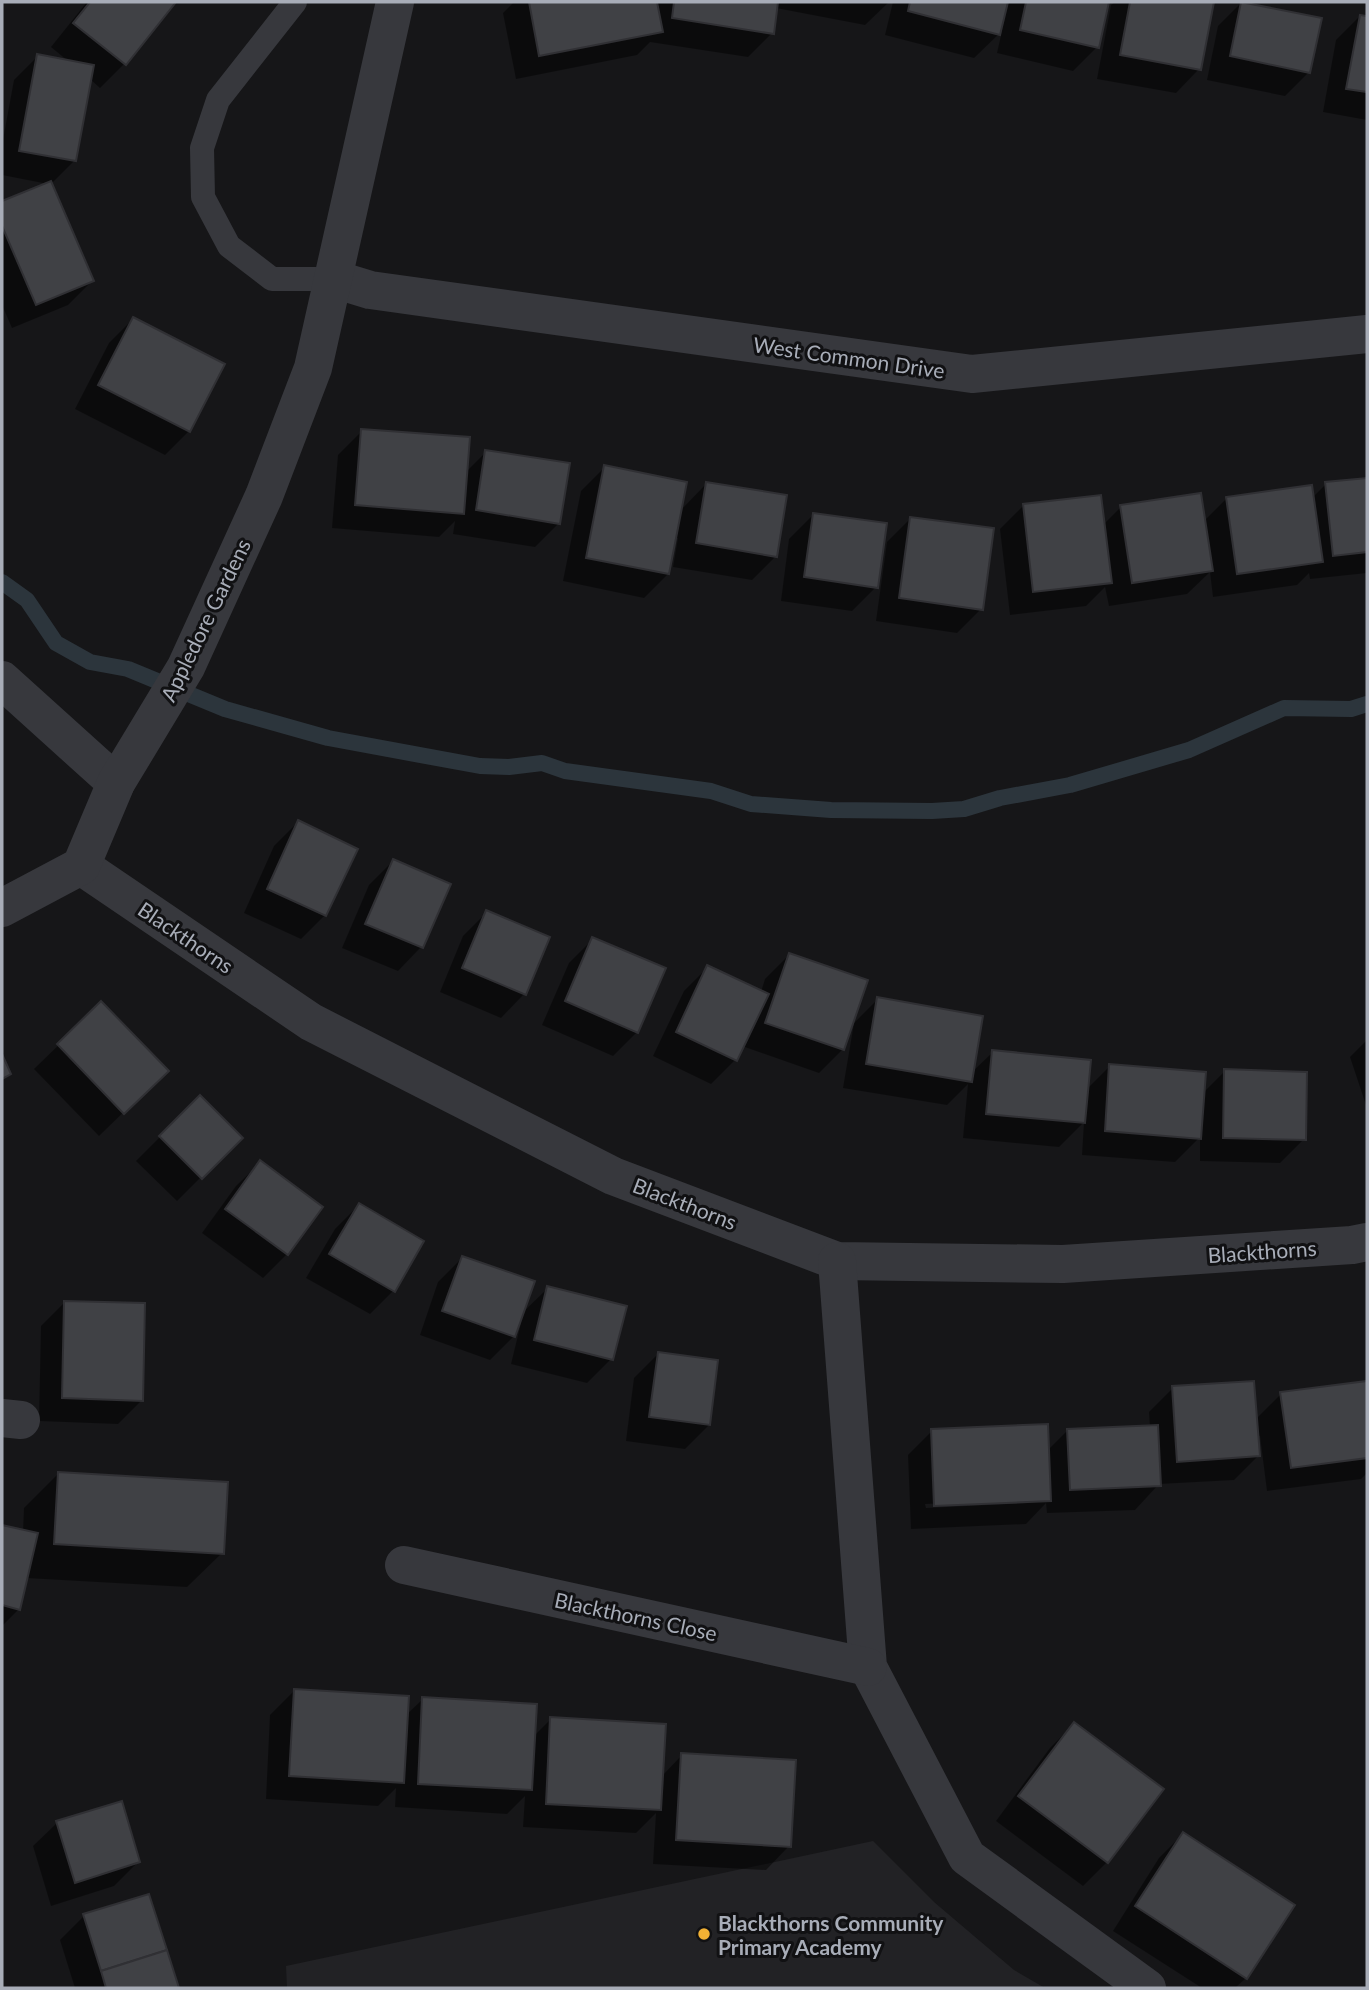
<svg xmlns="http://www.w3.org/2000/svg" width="1369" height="1990" font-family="Lato,sans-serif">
<rect width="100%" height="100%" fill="#161618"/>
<polygon fill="#222225" points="873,1841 934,1902 1014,1970 1045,1988 287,1988 286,1966"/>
<g fill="#0007" fill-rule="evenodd">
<polygon points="87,2 174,2 124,64 100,88 90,79 74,161 51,184 92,281 68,305 12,328 2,305 2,203 48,184 2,175 2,145 14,80 38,56 68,61 51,47"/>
<polygon points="514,2 889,2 865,25 776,8 772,33 748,57 650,42 637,55 516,79 503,13"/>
<polygon points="893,2 1107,2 1097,47 1073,71 997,53 1002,31 974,58 885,35"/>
<polygon points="1115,2 1212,2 1199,69 1176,93 1097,79 1111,5"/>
<polygon points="1242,2 1320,19 1309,72 1285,96 1207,80 1218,26"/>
<polygon points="1360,16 1367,18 1367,120 1323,112 1336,40"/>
<polygon points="133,319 189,431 165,455 75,409 109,343"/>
<polygon points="362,431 466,472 486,452 559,523 535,547 453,534 455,521 439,537 332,528 338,455"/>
<polygon points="605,467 680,511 706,484 776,556 752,580 673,567 678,538 675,538 668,574 644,598 563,581 581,491"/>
<polygon points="1367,480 1367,573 1310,579 1309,573 1297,585 1213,597 1210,572 1187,594 1109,606 1105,587 1086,606 1010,615 1000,529 1024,505 1103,525 1121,507 1204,521 1226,499 1312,498 1326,484"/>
<polygon points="813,515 876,587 852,611 781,601 789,539"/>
<polygon points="911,518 981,609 957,633 876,621 887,542"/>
<polygon points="298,822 325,915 301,939 244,913 274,846"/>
<polygon points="393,861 448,885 421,947 398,971 342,948 369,885"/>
<polygon points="487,912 524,994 501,1018 440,992 463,936"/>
<polygon points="593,939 637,1032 613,1056 542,1025 569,963"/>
<polygon points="789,955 843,1049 819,1073 742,1046 735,1060 711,1084 653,1056 684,991 708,967 761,992 765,979"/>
<polygon points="878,999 972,1072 993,1052 1086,1090 1110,1066 1202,1094 1225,1071 1304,1139 1280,1163 1200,1161 1200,1137 1175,1162 1082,1155 1084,1122 1059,1147 963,1138 968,1084 947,1105 843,1088 854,1023"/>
<polygon points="101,1004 166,1071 99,1136 34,1069"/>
<polygon points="1367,1040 1367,1108 1350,1057"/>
<polygon points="200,1097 240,1138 177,1201 136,1161"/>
<polygon points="260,1163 321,1207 287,1254 263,1278 202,1233 236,1186"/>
<polygon points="359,1205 394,1290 370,1314 306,1278 335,1229"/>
<polygon points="462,1258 521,1314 548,1288 611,1359 587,1383 511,1364 521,1323 519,1322 514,1336 490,1360 420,1335 438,1282"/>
<polygon points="65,1302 142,1400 118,1424 39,1421 41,1326"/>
<polygon points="658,1354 709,1425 685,1449 626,1441 634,1378"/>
<path d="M 1367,1383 L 1367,1473 L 1361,1479 L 1267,1491 L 1260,1436 L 1257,1437 L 1258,1456 L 1234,1480 L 1159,1484 L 1135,1510 L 1047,1513 L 1046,1503 L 1026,1524 L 911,1529 L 908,1455 L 932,1431 L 1047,1451 L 1068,1430 L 1150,1427 L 1149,1412 L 1173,1388 L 1255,1420 L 1281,1394 ZM 1027,1500 L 1027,1503 L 926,1508 L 925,1504 Z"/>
<polygon points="59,1473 222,1553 187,1587 26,1578 19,1609 2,1626 2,1527 23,1532 24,1508"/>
<polygon points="294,1691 406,1715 423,1699 534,1736 551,1719 662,1776 682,1755 789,1846 766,1870 653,1864 656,1813 636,1833 523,1827 525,1796 507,1814 395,1807 396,1788 378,1806 266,1799 270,1715"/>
<polygon points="1074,1724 1107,1862 1083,1886 996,1821 1050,1748"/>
<polygon points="57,1823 138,1862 114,1886 51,1906 33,1846"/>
<polygon points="1183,1834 1246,1978 1235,1988 1202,1988 1113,1931 1159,1858"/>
<polygon points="148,1896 177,1988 75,1988 60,1940 84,1916"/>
</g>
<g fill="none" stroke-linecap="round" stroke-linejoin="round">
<polyline stroke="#2c353c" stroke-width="16" points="2,582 27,600 56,643 90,662 128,669 225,709 328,738 480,766 509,767 542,763 565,771 711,791 751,804 831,810 932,811 964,809 1000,798 1070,785 1189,750 1284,708 1351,709 1367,704"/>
</g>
<g fill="#404145" stroke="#303034" stroke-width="2">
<polygon points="90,2 176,2 126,65 73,23"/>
<polygon points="529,2 657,2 663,32 539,56"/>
<polygon points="674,2 778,2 774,34 672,18"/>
<polygon points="910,2 1008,2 1000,35 908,11"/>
<polygon points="1026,2 1109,2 1099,48 1020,30"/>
<polygon points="1130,2 1214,2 1201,70 1120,55"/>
<polygon points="1241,2 1322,18 1310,73 1230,56"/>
<polygon points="1360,15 1367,16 1367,92 1346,89"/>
<polygon points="37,54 94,65 76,161 19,151"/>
<polygon points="51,181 94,281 36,305 2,226 2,201"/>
<polygon points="133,317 225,364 190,432 98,385"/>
<polygon points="361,429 470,437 464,514 355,505"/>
<polygon points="485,450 570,463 560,524 476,510"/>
<polygon points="604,465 687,482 669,574 586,558"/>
<polygon points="1367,478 1367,552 1333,556 1325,482"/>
<polygon points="706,482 787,495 777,557 696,543"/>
<polygon points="1312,485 1323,562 1237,574 1226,497"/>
<polygon points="1201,493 1213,571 1132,583 1120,505"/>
<polygon points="1101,495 1112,583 1033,592 1023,504"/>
<polygon points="813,513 887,523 878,588 804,577"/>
<polygon points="910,517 994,528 983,610 899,598"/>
<polygon points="298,820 358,849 326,916 267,889"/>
<polygon points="393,859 451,884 423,948 365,924"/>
<polygon points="486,910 550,937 526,995 462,968"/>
<polygon points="592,937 666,968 638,1033 565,1001"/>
<polygon points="789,953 868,980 844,1050 765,1023"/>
<polygon points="707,965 769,994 737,1061 676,1032"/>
<polygon points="877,997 983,1016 972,1082 866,1064"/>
<polygon points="101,1001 169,1071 124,1114 57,1044"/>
<polygon points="992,1050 1091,1060 1085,1123 986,1114"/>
<polygon points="2,1054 11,1074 2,1079"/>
<polygon points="1109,1064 1206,1072 1201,1139 1105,1131"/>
<polygon points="1224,1069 1307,1072 1306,1140 1223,1138"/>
<polygon points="200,1095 243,1138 202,1179 159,1136"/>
<polygon points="260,1160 323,1207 288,1255 225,1209"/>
<polygon points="359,1203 424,1241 395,1292 329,1254"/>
<polygon points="462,1256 535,1281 515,1337 442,1311"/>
<polygon points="547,1286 627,1306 613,1360 534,1340"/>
<polygon points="64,1301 145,1303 143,1401 62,1398"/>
<polygon points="658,1352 718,1360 710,1425 649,1417"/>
<polygon points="1254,1381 1260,1456 1177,1462 1172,1386"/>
<polygon points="1367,1381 1367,1458 1291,1468 1280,1392"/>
<polygon points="1048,1424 1051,1501 934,1506 931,1429"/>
<polygon points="1158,1425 1161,1486 1070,1490 1067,1429"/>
<polygon points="58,1472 228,1482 224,1554 54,1544"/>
<polygon points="2,1525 38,1533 20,1610 2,1605"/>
<polygon points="294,1689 409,1696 404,1783 289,1776"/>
<polygon points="422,1697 537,1704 532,1790 418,1784"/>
<polygon points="550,1717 666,1724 661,1810 546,1804"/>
<polygon points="1074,1722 1164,1789 1108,1863 1018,1796"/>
<polygon points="681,1753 796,1760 791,1847 676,1840"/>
<polygon points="122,1801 140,1862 75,1883 56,1821"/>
<polygon points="1183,1832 1295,1905 1247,1979 1135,1906"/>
<polygon points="149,1894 167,1950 101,1971 83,1914"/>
<polygon points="167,1950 179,1988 106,1988 101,1971"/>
</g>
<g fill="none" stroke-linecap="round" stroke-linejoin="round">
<polyline stroke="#37383d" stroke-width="24" points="295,2 218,100 202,148 203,197 229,246 272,279 334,279"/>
<g stroke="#37383d" stroke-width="38">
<polyline points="334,279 370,290 972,374 1367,334"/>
<polyline points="2,680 116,783"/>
<polyline points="81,866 311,1022 613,1176 837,1261 1063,1264 1352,1245 1367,1242"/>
<polyline points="2,908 81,866 116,783 186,667 264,496 313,368 395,2"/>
<polyline points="837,1261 868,1667 967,1857 1147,1988"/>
<polyline points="2,1418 21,1420"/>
<polyline points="404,1565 868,1667"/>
</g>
</g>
<circle fill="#f2b134" stroke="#111113" stroke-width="2.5" cx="704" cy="1934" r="7"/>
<g text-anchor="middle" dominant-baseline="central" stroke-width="6" stroke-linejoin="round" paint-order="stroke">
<g font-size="21" fill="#a8adb8" stroke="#111113">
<text transform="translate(849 357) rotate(8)">West Common Drive</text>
<text transform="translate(205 620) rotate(-64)">Appledore Gardens</text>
<text transform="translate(186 937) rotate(34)">Blackthorns</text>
<text transform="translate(685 1203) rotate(21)">Blackthorns</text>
<text transform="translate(1262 1251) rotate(-4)">Blackthorns</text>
<text transform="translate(636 1616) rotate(12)">Blackthorns Close</text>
</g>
<g font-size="21" font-weight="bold" fill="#a8adb8" stroke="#111113" text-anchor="start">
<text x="718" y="1922">Blackthorns Community<tspan x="718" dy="24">Primary Academy</tspan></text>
</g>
</g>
<rect width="1369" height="1990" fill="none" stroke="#a8adb8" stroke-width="7"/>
</svg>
